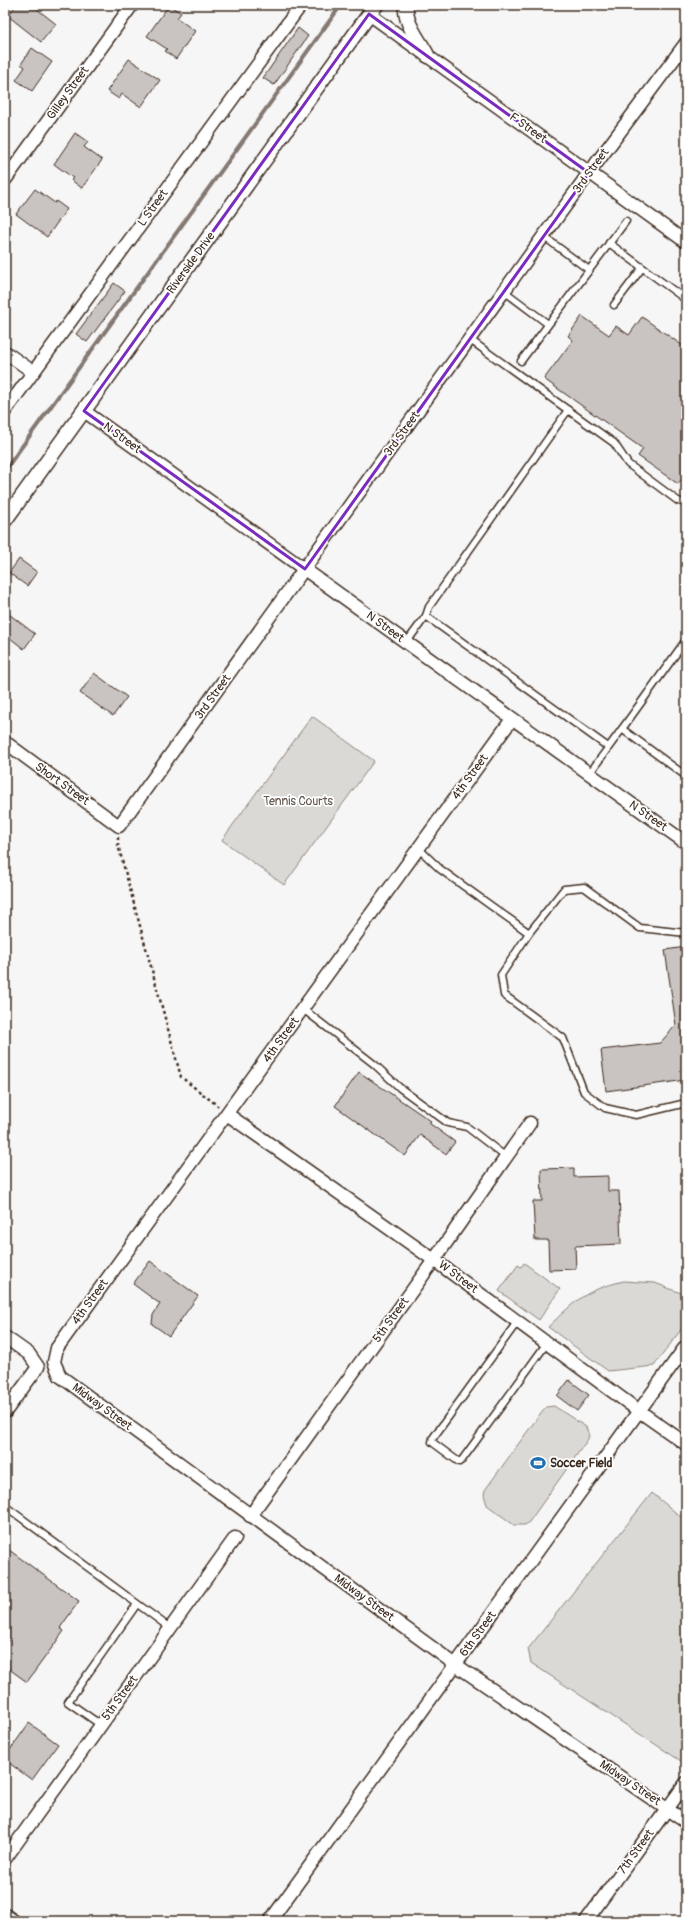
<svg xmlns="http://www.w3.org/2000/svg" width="691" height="1926" font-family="Pangolin,sans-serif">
<rect width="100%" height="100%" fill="#f7f6f6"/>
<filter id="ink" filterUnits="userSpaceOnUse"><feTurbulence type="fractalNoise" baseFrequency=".025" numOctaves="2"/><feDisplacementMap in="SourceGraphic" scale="8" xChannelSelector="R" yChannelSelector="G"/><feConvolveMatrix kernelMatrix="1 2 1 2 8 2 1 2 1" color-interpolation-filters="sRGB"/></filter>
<g filter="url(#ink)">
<g fill="#dbd9d6" stroke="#8b827a">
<polygon points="312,716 374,761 284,885 222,840"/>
<polygon points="524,1263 560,1289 539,1320 499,1291 518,1265 521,1267"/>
<path d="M 624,1281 L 655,1283 L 686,1295 L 686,1323 L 654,1366 L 608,1371 L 548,1327 C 576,1300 585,1290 624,1281 Z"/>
<polygon points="554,1406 586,1427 589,1435 588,1439 529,1522 525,1525 514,1525 487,1505 484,1495 485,1490 543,1410 546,1407"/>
<polygon points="652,1493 686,1521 686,1761 684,1763 531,1663 528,1649"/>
</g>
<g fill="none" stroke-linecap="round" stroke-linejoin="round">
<polyline stroke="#847972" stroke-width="4" points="5,470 341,5"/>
</g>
<g fill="#c9c3c1" stroke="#3b2a1e">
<polygon points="16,5 32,5 56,24 41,42 8,16"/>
<polygon points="169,5 181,13 177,18 195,31 176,59 165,51 167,49 147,36"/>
<polygon points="298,28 308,36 274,85 263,78"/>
<polygon points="32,48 52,62 32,91 16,80 25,67 21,64"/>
<polygon points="129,59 160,80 141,107 122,94 119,99 107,91"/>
<polygon points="75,133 88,142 84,147 102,160 82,188 71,180 73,178 54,164"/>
<polygon points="35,189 55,203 56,201 67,209 47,237 16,214"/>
<polygon points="114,283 125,291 87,342 76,334"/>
<polygon points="582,316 609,335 616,326 629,335 642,317 686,348 686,474 678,484 638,456 643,449 544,379 573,340 568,336"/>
<polygon points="19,559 37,572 27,586 9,573"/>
<polygon points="5,611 35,634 24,649 5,634"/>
<polygon points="94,673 127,697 113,716 80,693"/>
<polygon points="686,947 686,1080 606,1091 601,1050 660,1043 676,1025 665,950"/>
<polygon points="359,1072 431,1121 429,1123 455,1142 446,1154 420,1135 405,1156 335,1106"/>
<polygon points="574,1168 574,1177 608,1176 608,1191 619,1191 621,1244 575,1246 576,1269 549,1270 548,1240 535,1240 533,1201 542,1201 541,1169"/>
<polygon points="150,1261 198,1296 169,1336 152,1324 153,1315 160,1304 133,1284"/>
<polygon points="569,1380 589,1395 577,1411 557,1396"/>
<polygon points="5,1547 79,1601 60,1628 64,1631 27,1682 5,1666"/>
<polygon points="29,1723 58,1744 32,1780 5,1760 5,1757"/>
</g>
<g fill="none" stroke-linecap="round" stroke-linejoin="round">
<g stroke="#3b2a1e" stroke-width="9">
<g id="service">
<polyline points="543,236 589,270"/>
<polyline points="609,243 685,299"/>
<polyline points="504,291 548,324"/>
<polyline points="614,305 642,268"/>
<polyline points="469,339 614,443 628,464 678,501 686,503"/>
<polyline points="521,361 626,221"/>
<polyline points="426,616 608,747"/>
<polyline points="406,643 426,616 429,607 568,410"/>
<polyline points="622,729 686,640"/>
<polyline points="589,774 622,729 686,776"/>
<polyline points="418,848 440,869 529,933 564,889 584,887 640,928 686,933"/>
<polyline points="529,933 501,975 504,995 563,1038 584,1092 605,1108 636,1115 686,1103"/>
<polyline points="303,1009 374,1064 400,1088 448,1123 467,1127 506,1157"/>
<polyline points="518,1321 433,1438 432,1442 459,1462 462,1460 547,1343"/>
<polyline points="5,1506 170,1628"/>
<polyline points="101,1725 68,1702 137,1604"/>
</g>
</g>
<g stroke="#3b2a1e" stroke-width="15">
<g id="minor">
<polyline points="369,14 686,242"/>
<polyline points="5,180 132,5"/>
<polyline points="5,352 33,372"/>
<polyline points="5,411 301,5"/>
<polyline points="84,411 686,843"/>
<polyline points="512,719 57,1348 54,1362 60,1376 456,1665 686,1822"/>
<polyline points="5,742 119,826 589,173 686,43"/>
<polyline points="227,1114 434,1260 639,1411 686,1444"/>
<polyline points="5,1337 29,1354 38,1367 5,1412"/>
<polyline points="250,1516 434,1260 530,1123"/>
<polyline points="5,1859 235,1538"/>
<polyline points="5,1915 14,1921"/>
<polyline points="270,1921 686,1346"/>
<polyline points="586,1921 686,1783"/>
</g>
</g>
<g stroke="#3b2a1e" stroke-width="17">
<g id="tertiary">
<path d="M 406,5 C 404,23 419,40 427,55"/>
<polyline points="5,520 376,5"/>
</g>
</g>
<polyline stroke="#3b2a1e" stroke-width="2.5" stroke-dasharray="3 3" stroke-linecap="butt" points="118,837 118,845 181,1077 218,1106"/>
<use href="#service" stroke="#fff" stroke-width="6"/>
<use href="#minor" stroke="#fff" stroke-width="12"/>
<use href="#tertiary" stroke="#fff" stroke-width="14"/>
</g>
</g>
<path fill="none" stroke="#7b2cbf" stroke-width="3" stroke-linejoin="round" d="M 369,14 L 589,173 L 305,569 L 84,411 Z"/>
<defs>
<g id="stadium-bare" transform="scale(1.2)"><path d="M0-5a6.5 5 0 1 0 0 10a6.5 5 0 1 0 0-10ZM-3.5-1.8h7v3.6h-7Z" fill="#1f6fb2" stroke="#fff" stroke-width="2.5" paint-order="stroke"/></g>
</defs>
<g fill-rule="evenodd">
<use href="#stadium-bare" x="538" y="1463"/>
</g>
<g text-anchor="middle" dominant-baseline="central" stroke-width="3.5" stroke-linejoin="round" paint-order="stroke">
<g font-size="12" fill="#3b2a1e" stroke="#fff">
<text transform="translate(68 93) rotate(-54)">Gilley Street</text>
<text transform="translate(528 128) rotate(36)">F Street</text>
<text transform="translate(591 171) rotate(-54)">3rd Street</text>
<text transform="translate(153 208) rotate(-54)">L Street</text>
<text transform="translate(191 263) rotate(-54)">Riverside Drive</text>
<text transform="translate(402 434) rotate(-54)">3rd Street</text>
<text transform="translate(122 438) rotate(36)">N Street</text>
<text transform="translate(385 627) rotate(36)">N Street</text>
<text transform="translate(213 697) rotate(-54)">3rd Street</text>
<text transform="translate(470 777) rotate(-54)">4th Street</text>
<text transform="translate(62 784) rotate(36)">Short Street</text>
<text transform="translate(648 816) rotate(35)">N Street</text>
<text transform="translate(281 1040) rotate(-54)">4th Street</text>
<text transform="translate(458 1277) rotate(37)">W Street</text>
<text transform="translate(90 1302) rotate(-54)">4th Street</text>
<text transform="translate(391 1320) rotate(-54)">5th Street</text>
<text transform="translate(102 1407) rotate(36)">Midway Street</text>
<text transform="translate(364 1598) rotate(36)">Midway Street</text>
<text transform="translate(478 1634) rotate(-54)">6th Street</text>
<text transform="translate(120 1698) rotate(-54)">5th Street</text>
<text transform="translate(630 1783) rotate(34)">Midway Street</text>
<text transform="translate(636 1852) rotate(-54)">7th Street</text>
</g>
<g font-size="12" fill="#63564c" stroke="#fff">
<text x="298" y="801">Tennis Courts</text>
</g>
<g font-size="12" font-weight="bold" fill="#3b2a1e" stroke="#fff" text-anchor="start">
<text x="550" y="1463">Soccer Field</text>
</g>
</g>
<rect width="691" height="1926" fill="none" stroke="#fff" stroke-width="20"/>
<rect x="10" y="10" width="671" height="1906" fill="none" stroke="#3b2a1e" stroke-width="1.5" filter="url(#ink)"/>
</svg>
